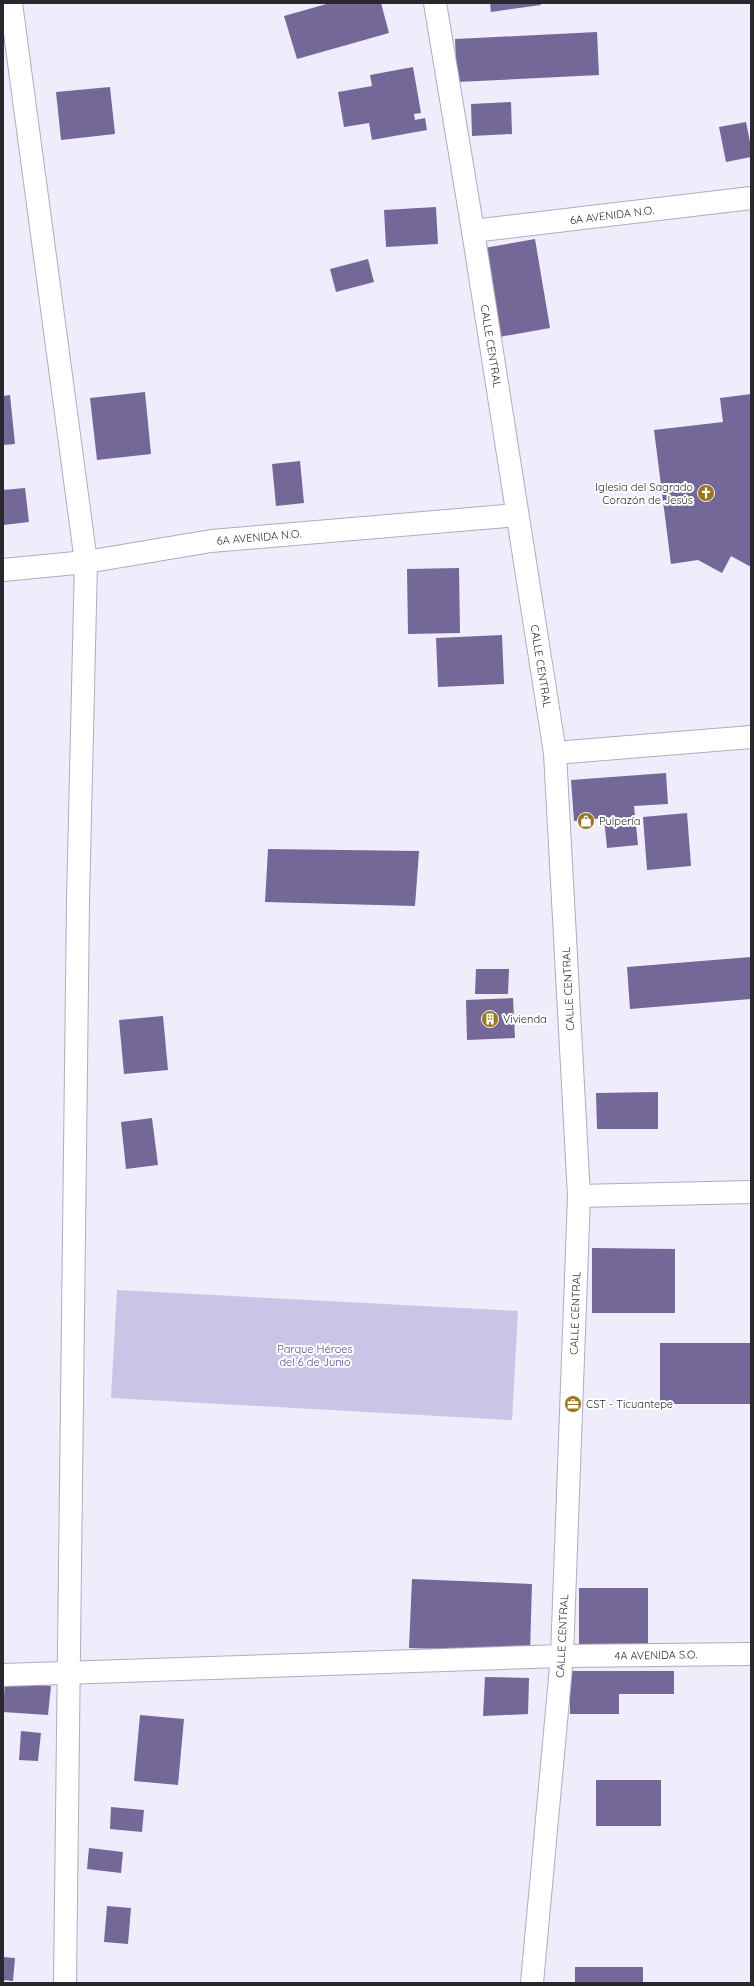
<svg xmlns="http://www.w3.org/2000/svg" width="754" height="1986" font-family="Quicksand,sans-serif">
<rect width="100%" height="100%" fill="#efecfc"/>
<polygon fill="#cbc4e6" points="117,1290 518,1311 512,1420 111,1398"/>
<g fill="#746899">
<polygon points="330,3 381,3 389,33 297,59 284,16"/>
<polygon points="490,3 540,3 541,5 491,12"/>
<polygon points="597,32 599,75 457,82 455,39"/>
<polygon points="413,67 421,113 414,114 415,120 425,118 427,130 372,140 369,123 344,127 338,92 372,86 370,75"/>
<polygon points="110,87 115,134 61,140 56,92"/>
<polygon points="511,102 512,134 472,136 471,104"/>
<polygon points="746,122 751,147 751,157 726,162 719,127"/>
<polygon points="436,207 438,244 386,247 384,210"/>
<polygon points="535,239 550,328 499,337 484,248"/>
<polygon points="368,259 374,282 336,292 330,269"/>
<polygon points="145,392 151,454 97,460 90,398"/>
<polygon points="751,394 751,567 731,556 722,573 698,560 671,564 654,430 723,422 720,398"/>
<polygon points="10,395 15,444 3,445 3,396"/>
<polygon points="300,461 304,503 276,506 272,464"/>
<polygon points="25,488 29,522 3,525 3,490"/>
<polygon points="459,568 460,633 408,634 407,569"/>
<polygon points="502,635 504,684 438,687 436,638"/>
<polygon points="666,773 668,804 634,806 638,845 607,848 604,818 574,821 571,780"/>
<polygon points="687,813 691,866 647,870 643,817"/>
<polygon points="268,849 419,851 415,906 265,902"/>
<polygon points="751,957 751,999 630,1009 627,967"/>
<polygon points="476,969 509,969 508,994 475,994"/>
<polygon points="513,998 515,1038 467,1040 466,1000"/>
<polygon points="163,1016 168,1070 124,1074 119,1020"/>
<polygon points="658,1092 658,1129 597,1129 596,1093"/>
<polygon points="152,1118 158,1165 126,1169 121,1122"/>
<polygon points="592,1248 675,1249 675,1313 592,1313"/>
<rect x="660" y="1343" width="91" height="61"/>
<polygon points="412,1579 532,1584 530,1652 409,1648"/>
<rect x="579" y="1588" width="69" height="58"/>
<polygon points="570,1671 674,1671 674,1694 619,1694 619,1714 570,1714"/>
<polygon points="485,1677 529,1678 528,1714 483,1716"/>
<polygon points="5,1682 51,1686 48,1715 3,1712"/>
<polygon points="140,1715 184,1719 178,1785 134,1781"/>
<polygon points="21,1731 41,1733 38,1761 19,1760"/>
<rect x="596" y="1780" width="65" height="46"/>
<polygon points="111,1807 144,1810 142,1832 110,1829"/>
<polygon points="89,1848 123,1852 121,1873 87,1869"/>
<polygon points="107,1906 131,1908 128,1944 104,1942"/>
<polygon points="3,1957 15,1958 13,1981 3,1980"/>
<rect x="575" y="1967" width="68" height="16"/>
</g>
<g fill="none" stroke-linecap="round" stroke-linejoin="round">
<g stroke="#afacbe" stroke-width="24">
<g id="street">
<polyline points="11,3 86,562 78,901 65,1983"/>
<polyline points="435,3 473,231 555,753 579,1196 562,1656 532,1983"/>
<polyline points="473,231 751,198"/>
<polyline points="3,570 86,562 211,541 517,515"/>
<polyline points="555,753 751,737"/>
<polyline points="579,1196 751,1192"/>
<polyline points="3,1675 562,1656 751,1654"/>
</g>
</g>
<use href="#street" stroke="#fff" stroke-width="22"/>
</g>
<defs>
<g id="church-disc" transform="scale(0.9)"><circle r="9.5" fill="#9a7721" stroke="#fff"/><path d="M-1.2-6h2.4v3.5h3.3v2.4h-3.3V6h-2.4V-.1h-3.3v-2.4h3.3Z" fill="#fff"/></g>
<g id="shop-disc" transform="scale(0.9)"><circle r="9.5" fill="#9a7721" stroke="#fff"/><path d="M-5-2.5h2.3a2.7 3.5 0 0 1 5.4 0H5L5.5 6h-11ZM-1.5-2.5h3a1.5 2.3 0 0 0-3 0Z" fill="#fff"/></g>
<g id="building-disc" transform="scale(0.9)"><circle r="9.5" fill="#9a7721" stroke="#fff"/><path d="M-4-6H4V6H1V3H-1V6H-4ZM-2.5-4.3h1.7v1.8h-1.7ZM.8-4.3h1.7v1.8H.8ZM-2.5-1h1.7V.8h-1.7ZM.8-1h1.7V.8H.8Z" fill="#fff"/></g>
<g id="office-disc" transform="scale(0.9)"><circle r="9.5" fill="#9a7721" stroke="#fff"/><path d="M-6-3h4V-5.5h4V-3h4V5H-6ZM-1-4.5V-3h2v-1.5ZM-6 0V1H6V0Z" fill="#fff"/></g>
</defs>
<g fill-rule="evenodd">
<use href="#church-disc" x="706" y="493"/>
<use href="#shop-disc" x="586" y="821"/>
<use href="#building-disc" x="490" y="1019"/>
<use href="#office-disc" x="573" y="1404"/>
</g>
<g text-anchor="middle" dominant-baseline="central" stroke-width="4" stroke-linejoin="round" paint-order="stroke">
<g font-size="11" fill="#29282f" stroke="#fff">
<text transform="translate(612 215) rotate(-7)">6A AVENIDA N.O.</text>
<text transform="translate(491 346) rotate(81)">CALLE CENTRAL</text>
<text transform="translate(259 537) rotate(-5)">6A AVENIDA N.O.</text>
<text transform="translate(541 666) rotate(81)">CALLE CENTRAL</text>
<text transform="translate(568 989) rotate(-93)">CALLE CENTRAL</text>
<text transform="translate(575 1313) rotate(-88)">CALLE CENTRAL</text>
<text transform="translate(562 1636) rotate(-87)">CALLE CENTRAL</text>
<text transform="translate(656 1655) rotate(-1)">4A AVENIDA S.O.</text>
</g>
<g font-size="11" fill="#29282f" stroke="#fff" text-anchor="start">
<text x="693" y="487" text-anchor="end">Iglesia del Sagrado<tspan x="693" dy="13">Corazón de Jesús</tspan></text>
<text x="599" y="821">Pulpería</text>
<text x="503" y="1019">Vivienda</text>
<text x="586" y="1404">CST - Ticuantepe</text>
</g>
<g font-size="11" fill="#5b488b" stroke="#fff">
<text x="315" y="1349">Parque Héroes<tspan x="315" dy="13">del 6 de Junio</tspan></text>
</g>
</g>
<rect width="754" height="1986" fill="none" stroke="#29282f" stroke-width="8"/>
</svg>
